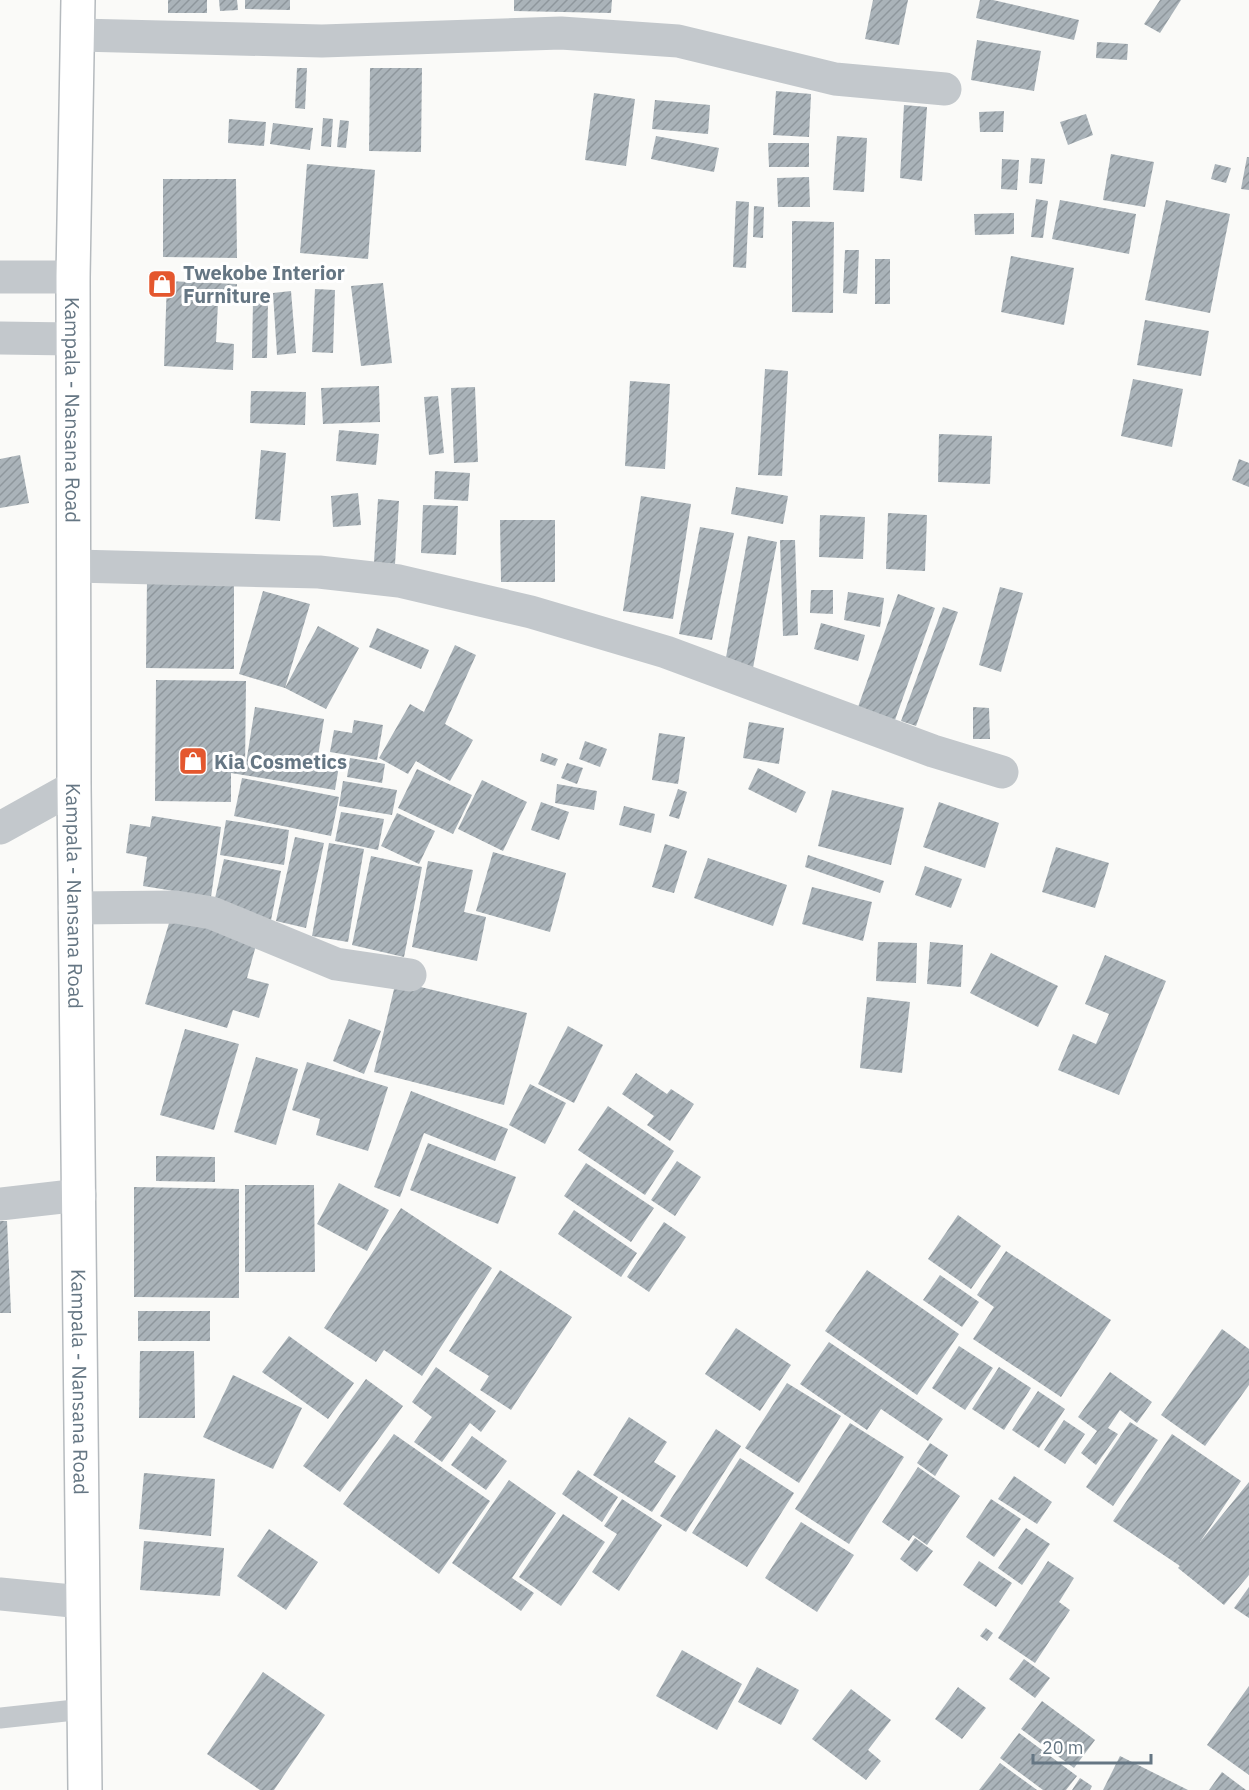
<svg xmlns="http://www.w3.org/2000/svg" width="1249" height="1790" font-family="'IBM Plex Sans',sans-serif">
<defs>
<pattern id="building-hatch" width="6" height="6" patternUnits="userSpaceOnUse" patternTransform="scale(1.5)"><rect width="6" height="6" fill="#aab3b9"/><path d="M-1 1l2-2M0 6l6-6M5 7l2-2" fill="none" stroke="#8e969c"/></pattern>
</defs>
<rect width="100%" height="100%" fill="#fafaf8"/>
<g fill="url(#building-hatch)">
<rect x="168" y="0" width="39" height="13"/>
<polygon points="219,0 237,0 238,10 220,11"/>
<polygon points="245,0 290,0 290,10 245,9"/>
<polygon points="514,0 612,0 611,13 514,11"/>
<polygon points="873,0 908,0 899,45 865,39"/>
<polygon points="980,0 993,0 1079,20 1074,40 976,18"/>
<polygon points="1160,0 1181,0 1160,33 1144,24"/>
<polygon points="977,40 1041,51 1034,91 971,80"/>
<polygon points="1097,42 1128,44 1127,60 1096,58"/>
<polygon points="297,68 307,68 305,109 295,108"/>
<polygon points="370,68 422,68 421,152 369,151"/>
<polygon points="776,91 811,94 809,137 773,135"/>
<polygon points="594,93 635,99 626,166 585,160"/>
<polygon points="655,100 710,105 708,134 652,129"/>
<polygon points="904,105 927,107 922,181 900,178"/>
<polygon points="1004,111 1003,132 980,132 979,112"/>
<polygon points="1086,114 1093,135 1068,145 1060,122"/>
<polygon points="323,118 333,119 331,147 321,146"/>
<polygon points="229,119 266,122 264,146 228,143"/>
<polygon points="340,120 349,121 346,148 337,147"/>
<polygon points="273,123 313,128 310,150 270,144"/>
<polygon points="656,136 719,148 714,172 651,159"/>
<polygon points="837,136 867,138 864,192 833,190"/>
<polygon points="768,143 809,143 809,167 769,167"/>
<polygon points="1111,154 1154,162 1145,207 1103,200"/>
<polygon points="1247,157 1249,157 1249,190 1241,189"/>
<polygon points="1031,158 1045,159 1042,184 1029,183"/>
<polygon points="1002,159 1019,160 1017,190 1001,189"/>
<polygon points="307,164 375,170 368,259 300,253"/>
<polygon points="1215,164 1231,168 1226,183 1211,179"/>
<polygon points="809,177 810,207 778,207 777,178"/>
<polygon points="163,179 236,179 237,258 163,257"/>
<polygon points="1036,199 1048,201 1043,238 1031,237"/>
<polygon points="1060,200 1136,214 1129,254 1052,239"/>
<polygon points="1166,200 1230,214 1210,313 1145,300"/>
<polygon points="736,201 749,202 746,268 733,267"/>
<polygon points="754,206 764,207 763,238 753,237"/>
<polygon points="1014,213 1014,234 975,235 974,214"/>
<polygon points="792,221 834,222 833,313 792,312"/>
<polygon points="845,250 859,250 857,294 843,293"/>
<polygon points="1011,256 1074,268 1064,325 1001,312"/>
<rect x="875" y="259" width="15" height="45"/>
<polygon points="167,281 237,284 236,304 218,303 216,342 234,344 233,370 164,366"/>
<polygon points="383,283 392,363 361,366 351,286"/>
<polygon points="315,289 335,290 333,353 312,352"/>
<polygon points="291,291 296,353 277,355 273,293"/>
<polygon points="253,300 268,301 267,358 252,358"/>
<polygon points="1145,320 1209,331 1201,376 1137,365"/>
<polygon points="765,369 788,371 782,476 758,475"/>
<polygon points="1133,379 1183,389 1172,447 1121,436"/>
<polygon points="630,381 670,384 665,469 625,466"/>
<polygon points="379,386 380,422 323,424 321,388"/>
<polygon points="475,387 478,462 454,463 451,388"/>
<polygon points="251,391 306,392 305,425 250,423"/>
<polygon points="438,396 444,453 429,455 424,397"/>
<polygon points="339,430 379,434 376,465 336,461"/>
<polygon points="939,434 992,436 990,484 938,482"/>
<polygon points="261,450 286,453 280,521 255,519"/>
<polygon points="20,455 29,503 0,508 0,459"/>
<polygon points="1239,459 1249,463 1249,487 1232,480"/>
<polygon points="435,471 470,473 468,501 434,499"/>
<polygon points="736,487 788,496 783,524 731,514"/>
<polygon points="358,493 361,525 333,527 331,496"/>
<polygon points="641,496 691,504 673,619 623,611"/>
<polygon points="378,499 399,501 395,564 374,562"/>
<polygon points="423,505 458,506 456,555 421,553"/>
<polygon points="888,513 927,515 925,571 886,569"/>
<polygon points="820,515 865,517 863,559 819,557"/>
<polygon points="500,520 555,520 555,582 501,582"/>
<polygon points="700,527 734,533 712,640 679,634"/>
<polygon points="748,536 777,542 753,668 725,663"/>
<polygon points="780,540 795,540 798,635 783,636"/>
<polygon points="147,579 234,580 234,669 146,668"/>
<polygon points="1000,587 1023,593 1001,672 979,665"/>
<polygon points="811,590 833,590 833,614 810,613"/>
<polygon points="263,591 310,604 285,688 318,626 359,648 326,709 285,688 239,674"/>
<polygon points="848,592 884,598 880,627 844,620"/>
<polygon points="898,594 935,608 895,720 858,707"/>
<polygon points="943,607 958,612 916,726 901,721"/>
<polygon points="821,623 865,635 858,661 814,649"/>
<polygon points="377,628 429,650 421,669 369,647"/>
<polygon points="455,645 476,655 445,724 473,740 450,781 416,761 408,774 379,758 410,704 424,712"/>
<polygon points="156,680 246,681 245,770 255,707 324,719 318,756 340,760 335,790 231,773 231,802 155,801"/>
<polygon points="973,707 989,708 990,739 973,739"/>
<polygon points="354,720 383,725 377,760 330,752 334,730 352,733"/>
<polygon points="749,722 784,728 779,764 743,758"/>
<polygon points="659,733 685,737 678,784 652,780"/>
<polygon points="585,741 607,749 600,767 579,759"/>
<polygon points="542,753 558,759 555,766 540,761"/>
<polygon points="350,758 385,764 382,783 347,777"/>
<polygon points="567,763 583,768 577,784 561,778"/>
<polygon points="758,768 806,792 796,813 748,789"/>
<polygon points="417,769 472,795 453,834 398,808"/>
<polygon points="242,778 339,797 331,836 234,816"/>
<polygon points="482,780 527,802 503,851 458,829"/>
<polygon points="343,781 397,790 392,815 339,806"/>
<polygon points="557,784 597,791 594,810 555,803"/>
<polygon points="678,789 687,792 679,819 669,816"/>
<polygon points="832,790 904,808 891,865 818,846"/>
<polygon points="541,802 569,812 559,840 531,830"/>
<polygon points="939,802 999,823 985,868 923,847"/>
<polygon points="624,806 655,814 651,833 619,825"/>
<polygon points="341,812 384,819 378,850 335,841"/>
<polygon points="397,813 435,831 419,864 381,846"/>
<polygon points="152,816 221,827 211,897 143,886 147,857 126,853 130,824 150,827"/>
<polygon points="226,820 289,830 284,865 220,855"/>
<polygon points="295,837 324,843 306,928 276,921"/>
<polygon points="329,843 364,849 348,942 312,936"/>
<polygon points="665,844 687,851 674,893 652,887"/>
<polygon points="1056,847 1109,863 1095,908 1042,892"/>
<polygon points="493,852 566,873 550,932 476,911"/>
<polygon points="808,855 884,881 880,893 805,867"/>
<polygon points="371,856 422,867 404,957 352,945"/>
<polygon points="708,858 787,885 773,926 694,898"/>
<polygon points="224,859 281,871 271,920 213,907"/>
<polygon points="428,861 473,870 464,912 486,917 477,961 412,947"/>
<polygon points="925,866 962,879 951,908 915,895"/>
<polygon points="812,887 872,902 863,941 802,924"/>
<polygon points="172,913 258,938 247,978 269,984 259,1018 233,1010 227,1028 145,1004"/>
<polygon points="878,942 917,943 916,983 876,981"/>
<polygon points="930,942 963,945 961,987 927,984"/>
<polygon points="991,953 1058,986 1038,1027 970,993"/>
<polygon points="1105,955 1166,981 1119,1095 1058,1070 1073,1034 1096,1044 1109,1014 1085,1004"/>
<polygon points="396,981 527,1013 504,1105 374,1072"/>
<polygon points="867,997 910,1002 902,1073 860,1068"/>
<polygon points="349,1019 381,1031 364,1074 333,1061"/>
<polygon points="568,1026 603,1045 574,1103 538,1084"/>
<polygon points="185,1029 239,1044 214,1130 160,1115"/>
<polygon points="256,1057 298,1069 276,1145 234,1132"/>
<polygon points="307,1062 388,1087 368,1151 316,1135 320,1119 292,1110"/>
<polygon points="636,1073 667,1094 671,1089 694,1104 670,1141 647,1125 654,1116 622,1094"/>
<polygon points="530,1084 566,1103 545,1144 509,1125"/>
<polygon points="411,1091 508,1129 495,1161 424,1133 400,1197 374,1187"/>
<polygon points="608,1106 674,1151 645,1195 578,1150"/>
<polygon points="428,1143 516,1177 498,1224 410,1190"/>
<polygon points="156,1156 215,1157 215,1182 156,1181"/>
<polygon points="677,1161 701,1177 675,1216 651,1200"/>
<polygon points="586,1163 654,1208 631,1242 564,1196"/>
<polygon points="339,1183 389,1210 367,1251 317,1224"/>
<polygon points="245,1185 314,1185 315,1272 245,1272"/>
<polygon points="134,1187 239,1189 239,1298 134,1297"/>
<polygon points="401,1208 492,1268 422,1376 384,1350 376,1362 324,1328"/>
<polygon points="574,1210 637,1253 621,1277 558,1234"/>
<polygon points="958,1215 1001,1246 971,1289 928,1259"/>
<polygon points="0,1221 7,1221 11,1313 0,1313"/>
<polygon points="664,1222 686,1237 649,1292 627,1277"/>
<polygon points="1006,1251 1111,1320 1061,1397 973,1339 994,1307 977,1295"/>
<polygon points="500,1270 572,1317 511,1410 480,1390 489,1376 449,1351"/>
<polygon points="867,1270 959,1334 917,1395 825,1331"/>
<polygon points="940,1275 979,1302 962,1327 923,1300"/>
<rect x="138" y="1311" width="72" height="30"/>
<polygon points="736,1328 791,1365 760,1411 705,1374"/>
<polygon points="1222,1329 1249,1349 1249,1385 1205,1446 1161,1415"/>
<polygon points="289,1336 354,1383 328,1419 262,1372"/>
<polygon points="829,1342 943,1419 928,1441 881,1409 867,1430 800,1384"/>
<polygon points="959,1346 993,1368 965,1410 932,1388"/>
<polygon points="140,1351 194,1351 195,1418 139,1418"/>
<polygon points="436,1367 496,1411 481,1432 470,1423 442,1462 414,1442 432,1417 412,1402"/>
<polygon points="999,1367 1031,1388 1004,1430 972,1409"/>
<polygon points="1110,1372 1152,1402 1137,1423 1120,1410 1108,1428 1118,1434 1096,1465 1081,1453 1097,1431 1078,1417"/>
<polygon points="233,1375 302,1408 273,1469 203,1437"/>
<polygon points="366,1379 403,1406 340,1492 303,1466"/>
<polygon points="787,1383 841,1416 799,1483 745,1448"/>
<polygon points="1038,1391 1065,1409 1039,1448 1012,1430"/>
<polygon points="629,1417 667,1442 654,1462 676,1476 652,1512 593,1475"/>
<polygon points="1064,1420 1085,1434 1065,1464 1044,1450"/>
<polygon points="1130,1422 1158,1440 1113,1506 1086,1487"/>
<polygon points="850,1423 904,1457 849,1544 795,1509"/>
<polygon points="716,1429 741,1446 686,1532 660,1516"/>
<polygon points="394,1434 490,1501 439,1574 343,1504"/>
<polygon points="1172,1434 1241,1481 1200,1542 1249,1482 1249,1575 1224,1605 1178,1568 1180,1566 1113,1521"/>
<polygon points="472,1436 507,1461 486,1490 451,1465"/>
<polygon points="930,1443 948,1455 935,1476 917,1463"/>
<polygon points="740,1458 794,1493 747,1567 692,1533"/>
<polygon points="918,1467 960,1496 927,1545 913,1535 909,1541 882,1522"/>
<polygon points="578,1470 618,1497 602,1522 562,1494"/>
<polygon points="144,1473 215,1479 211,1536 139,1529"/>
<polygon points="1014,1476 1052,1502 1037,1524 998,1499"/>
<polygon points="509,1480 556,1513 512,1578 534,1593 521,1611 452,1563"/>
<polygon points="622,1499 662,1525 619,1591 592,1572 617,1534 604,1526"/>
<polygon points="991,1499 1021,1519 994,1557 966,1537"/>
<polygon points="563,1514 605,1542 561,1606 519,1577"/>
<polygon points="801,1522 854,1555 817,1612 765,1578"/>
<polygon points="1026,1528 1050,1544 1022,1585 998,1568"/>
<polygon points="269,1529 318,1562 286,1610 237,1576"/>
<polygon points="915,1538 933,1551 917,1572 900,1559"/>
<polygon points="144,1541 224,1548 220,1596 140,1590"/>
<polygon points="979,1561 1012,1583 996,1607 963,1585"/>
<polygon points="1048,1561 1074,1578 1059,1602 1070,1610 1035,1663 998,1638"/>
<polygon points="1249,1587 1249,1618 1234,1608"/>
<polygon points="986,1628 993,1633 987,1641 980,1636"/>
<polygon points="682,1650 742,1684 717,1730 656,1696"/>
<polygon points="1024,1659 1050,1678 1035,1698 1009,1679"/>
<polygon points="757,1667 799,1690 781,1725 738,1702"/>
<polygon points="263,1672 325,1715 274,1790 260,1790 207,1754"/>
<polygon points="1249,1686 1249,1775 1207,1745"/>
<polygon points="958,1687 986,1708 962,1739 935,1719"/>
<polygon points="851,1689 891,1720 868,1750 881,1761 866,1780 812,1739"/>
<polygon points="1042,1701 1095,1740 1074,1768 1021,1729"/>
<polygon points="1019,1733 1077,1776 1066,1790 1043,1790 1000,1758"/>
<polygon points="1120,1756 1188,1790 1103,1790"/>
<polygon points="1000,1763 1037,1790 979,1790"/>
<polygon points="1222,1772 1246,1790 1209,1790"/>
<polygon points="1080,1778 1092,1786 1090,1790 1072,1790"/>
</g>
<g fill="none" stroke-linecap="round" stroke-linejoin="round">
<g stroke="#b5babe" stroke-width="36">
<g id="primary">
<path id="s1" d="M 78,0 L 73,277 L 74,787 L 85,1790"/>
</g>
</g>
<polyline stroke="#c3c8cc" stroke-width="21" points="0,1718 84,1709"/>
<g stroke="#c3c8cc" stroke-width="33">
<polyline points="79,35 322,41 561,33 678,41 835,79 945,89"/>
<polyline points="0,277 73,277"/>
<polyline points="0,338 73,339"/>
<polyline points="75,566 319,572 399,581 531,612 666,652 933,751 1002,772"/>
<polyline points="0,828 74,787"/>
<polyline points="75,908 176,907 212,913 336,964 410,975"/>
<polyline points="0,1204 80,1195"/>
<polyline points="0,1594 82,1602"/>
</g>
<use href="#primary" stroke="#fff" stroke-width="33"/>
</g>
<defs>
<g id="shop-square" transform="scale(1.5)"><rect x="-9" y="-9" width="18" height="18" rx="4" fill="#e4572e" stroke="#fff"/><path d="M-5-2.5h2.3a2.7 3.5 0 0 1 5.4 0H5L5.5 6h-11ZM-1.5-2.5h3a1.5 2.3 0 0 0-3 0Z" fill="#fff"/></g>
</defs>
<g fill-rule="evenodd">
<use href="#shop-square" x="162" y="284"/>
<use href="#shop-square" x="193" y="761"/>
</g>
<g text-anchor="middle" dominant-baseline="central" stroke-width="6" stroke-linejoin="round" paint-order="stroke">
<g font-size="20" font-weight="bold" fill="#657683" stroke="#fff" text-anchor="start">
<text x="183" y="272">Twekobe Interior<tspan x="183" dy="23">Furniture</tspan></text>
<text x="214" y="761">Kia Cosmetics</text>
</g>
<g font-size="20" fill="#657683" stroke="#fff">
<text stroke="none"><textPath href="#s1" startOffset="410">Kampala - Nansana Road</textPath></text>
<text stroke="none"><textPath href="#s1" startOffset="896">Kampala - Nansana Road</textPath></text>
<text stroke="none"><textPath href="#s1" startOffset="1382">Kampala - Nansana Road</textPath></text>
</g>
</g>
<path d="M1033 1754v9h118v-9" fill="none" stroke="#657683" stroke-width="3"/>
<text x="1042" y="1754" font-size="18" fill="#657683" stroke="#ffffff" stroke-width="4.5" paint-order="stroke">20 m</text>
</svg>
